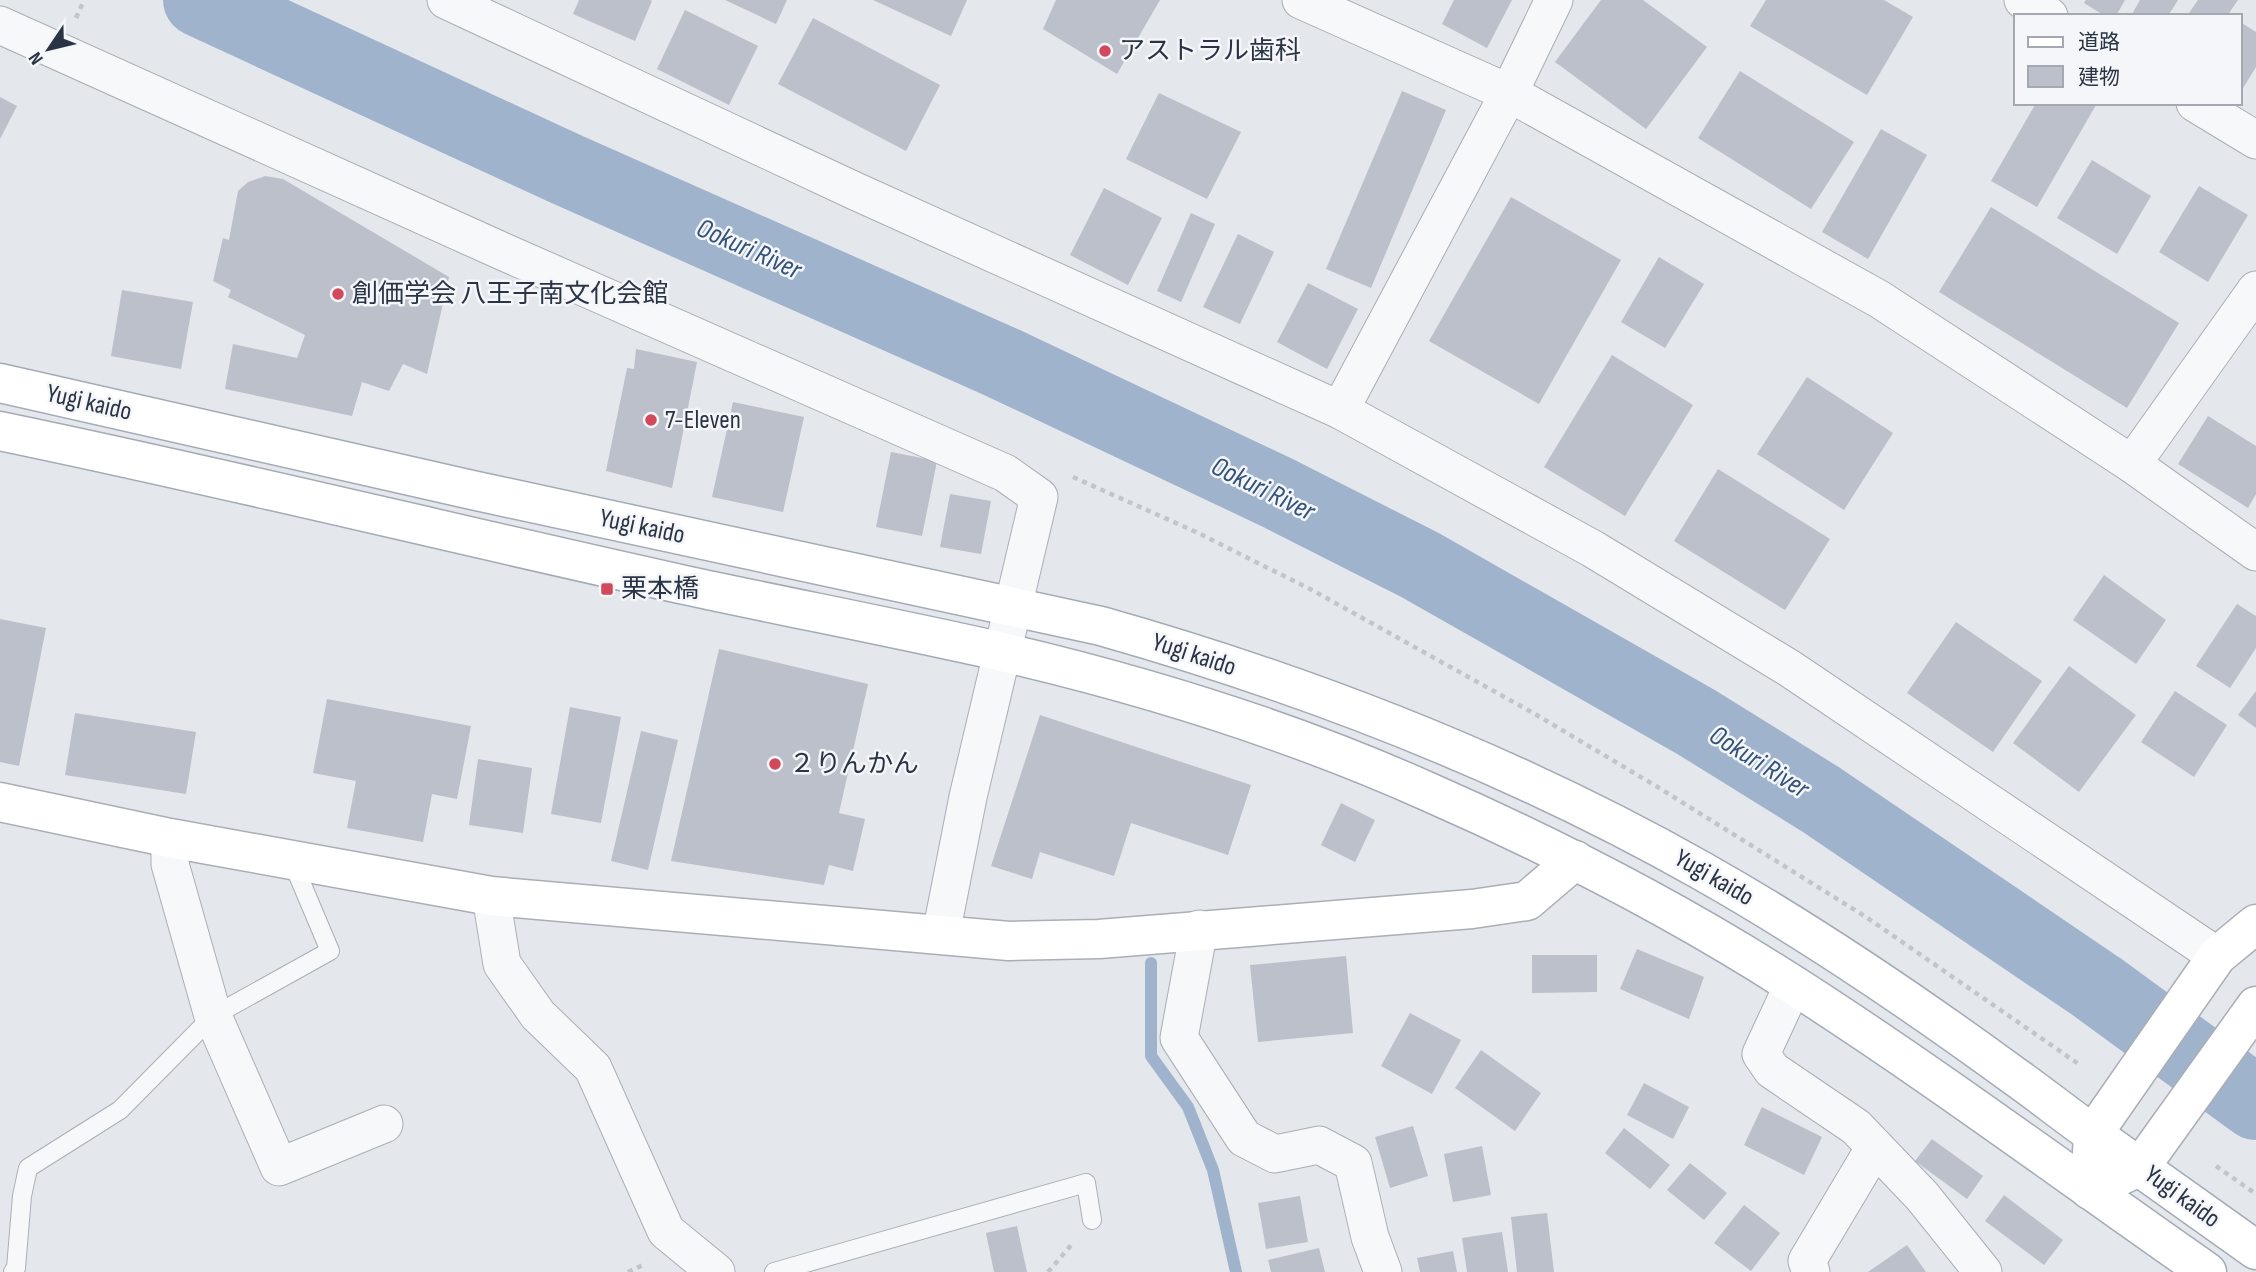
<svg xmlns="http://www.w3.org/2000/svg" width="2256" height="1272" font-family="'Sofia Sans Condensed','Noto Sans JP',sans-serif">
<rect width="100%" height="100%" fill="#e4e7ec"/>
<g fill="none" stroke-linecap="round" stroke-linejoin="round">
<polyline stroke="#9fb4cc" stroke-width="12" points="1151,963 1151,1056 1188,1107 1213,1170 1236,1272"/>
<polyline stroke="#9fb4cc" stroke-width="74" points="200,0 566,169 1003,363 1278,493 1420,565 1696,722 1820,799 2097,987 2256,1103"/>
</g>
<g fill="#bbc0ca">
<polygon points="579,0 650,0 652,1 635,41 573,14"/>
<polygon points="725,0 787,0 776,24"/>
<polygon points="873,0 967,0 951,36"/>
<polygon points="1056,0 1160,0 1117,74 1043,29"/>
<polygon points="1454,0 1512,0 1487,48 1442,24"/>
<polygon points="1601,0 1643,0 1707,47 1646,129 1555,62"/>
<polygon points="1766,0 1884,0 1913,17 1867,95 1750,26"/>
<polygon points="2086,0 2125,0 2116,16 2105,16 2084,3"/>
<polygon points="2140,0 2178,0 2168,16 2131,16"/>
<polygon points="2198,0 2238,0 2227,16 2187,16"/>
<polygon points="685,10 758,46 729,105 657,69"/>
<polygon points="813,18 940,85 906,151 778,84"/>
<polygon points="2242,23 2256,32 2256,67 2240,93"/>
<polygon points="1740,71 1854,142 1811,209 1698,138"/>
<polygon points="1402,91 1446,110 1371,288 1326,269"/>
<polygon points="1159,93 1241,132 1207,199 1126,159"/>
<polygon points="0,97 17,106 0,139"/>
<polygon points="2036,103 2093,103 2096,105 2037,207 1991,181"/>
<polygon points="1881,129 1927,155 1868,259 1822,232"/>
<polygon points="2092,160 2151,196 2117,254 2057,218"/>
<polygon points="265,176 283,179 449,277 427,374 403,364 389,391 362,382 352,416 225,389 233,344 297,358 305,335 228,297 231,290 213,281 223,238 229,240 238,191 248,182"/>
<polygon points="2199,186 2248,215 2208,282 2159,252"/>
<polygon points="1104,188 1162,218 1128,285 1070,255"/>
<polygon points="1511,197 1621,260 1539,404 1429,341"/>
<polygon points="1991,207 2179,323 2127,408 1939,292"/>
<polygon points="1191,213 1215,224 1181,302 1157,291"/>
<polygon points="1238,234 1274,252 1240,324 1203,307"/>
<polygon points="1659,257 1704,284 1665,348 1621,322"/>
<polygon points="1308,283 1358,309 1327,369 1277,342"/>
<polygon points="122,290 193,302 181,369 111,356"/>
<polygon points="636,349 697,362 672,488 606,471 627,368 634,369"/>
<polygon points="1612,355 1693,405 1625,516 1544,467"/>
<polygon points="1807,377 1893,433 1844,510 1757,454"/>
<polygon points="733,402 804,417 783,512 712,497"/>
<polygon points="2208,416 2256,446 2256,494 2248,508 2178,464"/>
<polygon points="891,452 937,461 922,536 876,527"/>
<polygon points="1718,469 1830,539 1785,610 1674,541"/>
<polygon points="950,494 991,501 981,554 940,547"/>
<polygon points="2104,575 2166,620 2136,664 2073,620"/>
<polygon points="2237,604 2256,616 2256,648 2230,688 2196,666"/>
<polygon points="0,619 46,628 19,766 0,762"/>
<polygon points="1956,622 2042,681 1993,752 1907,693"/>
<polygon points="719,649 868,684 839,813 865,819 853,871 829,865 824,885 671,861"/>
<polygon points="2069,666 2136,715 2079,792 2013,743"/>
<polygon points="2175,691 2227,725 2194,777 2141,742"/>
<polygon points="2256,691 2256,728 2238,715"/>
<polygon points="327,699 471,726 457,799 432,794 423,842 347,828 356,781 313,773"/>
<polygon points="570,707 621,717 601,823 551,814"/>
<polygon points="75,713 196,732 186,794 65,775"/>
<polygon points="1040,715 1251,785 1228,855 1131,823 1114,876 1040,852 1032,879 991,866"/>
<polygon points="641,731 678,740 648,870 611,861"/>
<polygon points="478,759 532,768 523,833 469,825"/>
<polygon points="1341,803 1375,820 1355,862 1321,845"/>
<polygon points="1637,949 1704,977 1689,1019 1620,989"/>
<polygon points="1532,955 1597,955 1597,992 1532,993"/>
<polygon points="1346,956 1353,1033 1258,1042 1250,965"/>
<polygon points="1410,1013 1461,1040 1432,1094 1381,1066"/>
<polygon points="1481,1050 1541,1093 1515,1131 1455,1088"/>
<polygon points="1644,1083 1689,1107 1673,1139 1627,1115"/>
<polygon points="1762,1107 1822,1137 1804,1175 1744,1145"/>
<polygon points="1413,1126 1428,1176 1390,1188 1375,1137"/>
<polygon points="1624,1128 1670,1165 1650,1189 1605,1153"/>
<polygon points="1932,1139 1983,1176 1967,1199 1915,1161"/>
<polygon points="1482,1146 1491,1195 1453,1202 1444,1154"/>
<polygon points="1690,1163 1727,1193 1704,1220 1667,1190"/>
<polygon points="2004,1195 2063,1240 2044,1265 1985,1221"/>
<polygon points="1300,1196 1308,1242 1266,1249 1258,1203"/>
<polygon points="1744,1205 1780,1233 1751,1271 1714,1243"/>
<polygon points="1547,1213 1554,1272 1517,1272 1511,1217"/>
<polygon points="1017,1226 1027,1272 994,1272 986,1233"/>
<polygon points="1502,1232 1508,1272 1467,1272 1462,1238"/>
<polygon points="1907,1245 1926,1272 1868,1272"/>
<polygon points="1319,1248 1325,1272 1271,1272 1268,1260"/>
<polygon points="1453,1251 1457,1272 1420,1272 1417,1258"/>
</g>
<g fill="none" stroke-linecap="round" stroke-linejoin="round">
<g stroke="#a9aeb7" stroke-width="20">
<g id="lane">
<polyline points="13,1272 16,1268 22,1196 28,1168 120,1110 213,1016 330,951 292,861"/>
<polyline points="774,1272 1086,1183 1092,1220"/>
</g>
</g>
<g stroke="#a9aeb7" stroke-width="39">
<g id="street">
<polyline points="446,0 855,191 1340,410 1593,549 1789,668 2217,956"/>
<polyline points="1301,0 1509,93 1879,299 2132,464 2256,552"/>
<polyline points="2023,0 2049,16"/>
<polyline points="0,25 504,252 1005,473 1039,497 968,797 941,934"/>
<polyline points="2195,103 2256,140"/>
<polyline points="1340,410 1509,93 1554,0"/>
<polyline points="2132,464 2256,290"/>
<polyline points="170,838 170,864 213,1016 279,1167 384,1124"/>
<polyline points="491,896 502,964 538,1015 593,1068 666,1231 716,1272"/>
<polyline points="1199,929 1179,1038 1244,1138 1275,1154 1319,1145 1353,1163 1370,1237 1383,1272"/>
<polyline points="1793,985 1761,1054 1772,1070 1856,1127 1922,1196 1983,1272"/>
<polyline points="1811,1272 1807,1261 1875,1147"/>
</g>
</g>
<g stroke="#a9aeb7" stroke-width="41">
<g id="secondary">
<polyline points="0,802 170,838 491,896 1009,941 1099,939 1472,909 1527,901 1575,860"/>
<polyline points="2256,924 2217,956 2093,1134 2090,1190 2141,1166 2256,1006"/>
</g>
</g>
<g stroke="#a3abb8" stroke-width="41">
<g id="primary">
<path d="M 0,383 L 472,490 L 1101,626 C 1309,685 1513,764 1702,871 C 1810,932 1913,1002 2013,1075 C 2040,1094 2066,1115 2093,1134 C 2147,1173 2202,1211 2256,1250"/>
<path d="M 0,431 C 228,478 453,534 680,584 C 786,607 892,627 998,651 C 1145,685 1293,731 1431,793 C 1556,848 1678,911 1792,984 C 1934,1075 2069,1176 2207,1272"/>
</g>
</g>
<g stroke="#c2c5cb" stroke-width="4.5" stroke-dasharray="5 5" stroke-linecap="butt">
<polyline points="76,18 84,0"/>
<polyline points="1073,477 1196,532 1312,590 1535,714 1656,786 1866,917 2080,1065"/>
<polyline points="2216,1166 2256,1194"/>
<polyline points="628,1272 643,1265"/>
<polyline points="1048,1272 1073,1243"/>
</g>
<use href="#lane" stroke="#f7f8fa" stroke-width="18"/>
<use href="#street" stroke="#f7f8fa" stroke-width="37"/>
<use href="#secondary" stroke="#fff" stroke-width="38"/>
<use href="#primary" stroke="#fff" stroke-width="38"/>
</g>
<g fill="#d1495b" stroke="#f4f6f9" stroke-width="2.5">
<circle cx="1105" cy="51" r="7"/>
<circle cx="338" cy="294" r="7"/>
<circle cx="651" cy="420" r="7"/>
<rect x="600" y="582" width="14" height="14" rx="3.5"/>
<circle cx="775" cy="764" r="7"/>
</g>
<g text-anchor="middle" dominant-baseline="central" stroke-width="5" stroke-linejoin="round" paint-order="stroke">
<g font-size="26" fill="#2b3445" stroke="#f4f6f9" text-anchor="start">
<text x="1119" y="51">アストラル歯科</text>
<text x="352" y="294">創価学会 八王子南文化会館</text>
<text x="665" y="420">7-Eleven</text>
<text x="621" y="589">栗本橋</text>
<text x="789" y="764">２りんかん</text>
</g>
<g font-size="26" fill="#2b3445" stroke="#f4f6f9">
<text transform="translate(89 403) rotate(13)">Yugi kaido</text>
<text transform="translate(642 527) rotate(12)">Yugi kaido</text>
<text transform="translate(1194 655) rotate(18)">Yugi kaido</text>
<text transform="translate(1714 878) rotate(30)">Yugi kaido</text>
<text transform="translate(2182 1197) rotate(36)">Yugi kaido</text>
</g>
<g font-size="28" font-style="italic" fill="#34527a" stroke="#f4f6f9">
<text transform="translate(749 249) rotate(24)">Ookuri River</text>
<text transform="translate(1263 489) rotate(26)">Ookuri River</text>
<text transform="translate(1759 762) rotate(32)">Ookuri River</text>
</g>
</g>
<rect x="2014" y="14" width="228" height="91" fill="#f4f6f9" stroke="#a4a8b1" stroke-width="2"/>
<rect x="2028" y="37" width="35" height="10" fill="#ffffff" stroke="#a4a8b1" stroke-width="2"/>
<text x="2078" y="49" font-size="21" fill="#2b3445">道路</text>
<rect x="2028" y="66" width="35" height="21" fill="#bbc0ca" stroke="#a4a8b1" stroke-width="2"/>
<text x="2078" y="84" font-size="21" fill="#2b3445">建物</text>
<g transform="translate(49 49) rotate(235)" stroke="#f4f6f9" stroke-width="5" paint-order="stroke">
<path d="M0-5L12 26L0 18L-12 26Z" fill="#2b3445"/>
<text y="-10" font-size="19" font-weight="bold" text-anchor="middle" fill="#2b3445">N</text>
</g>
</svg>
